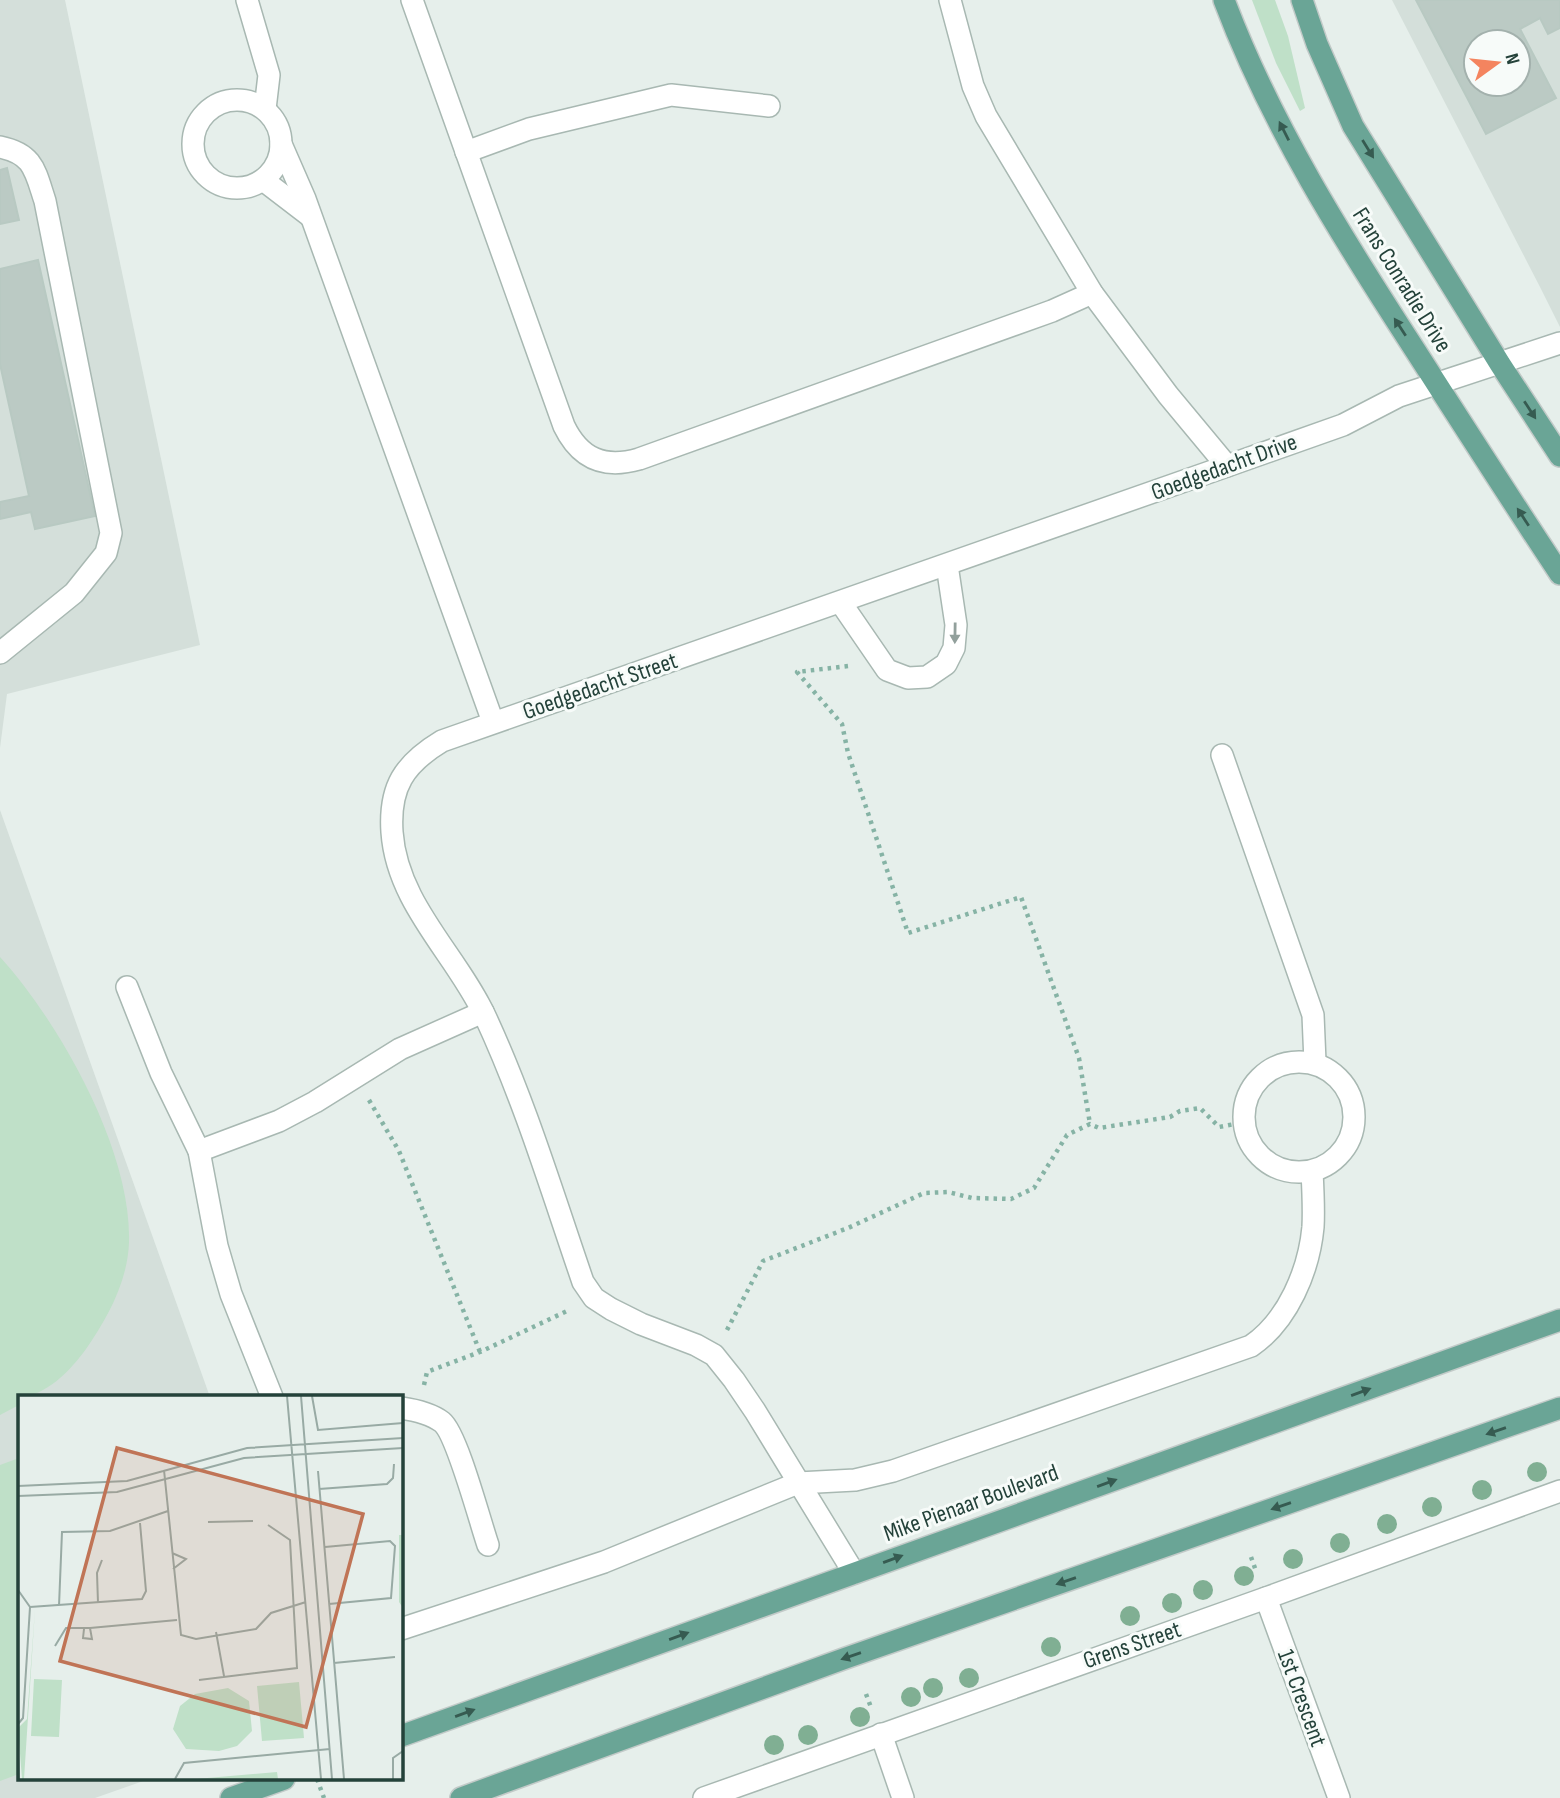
<svg xmlns="http://www.w3.org/2000/svg" width="1560" height="1798" font-family="'Sofia Sans Condensed',sans-serif">
<rect width="100%" height="100%" fill="#e6efeb"/>
<g fill="#d4dfda" fill-rule="evenodd">
<polygon points="0,0 65,0 200,645 7,694 0,748"/>
<path d="M 1392,0 L 1560,0 L 1560,327 L 1540,287 ZM 1476,42 L 1518,42 L 1518,84 L 1476,84 Z"/>
<polygon points="0,810 210,1397 19,1397 19,1779 149,1779 95,1798 0,1798"/>
</g>
<g fill="#bfe0c8">
<polygon points="1252,0 1275,0 1288,36 1305,108 1300,111 1276,63"/>
<path d="M 0,957 C 60,1023 132,1151 129,1242 C 128,1281 107,1319 86,1349 C 71,1370 45,1397 19,1397 L 19,1405 L 0,1415 Z"/>
<polygon points="19,1458 19,1774 0,1781 0,1465"/>
</g>
<g fill="#bbcac4" stroke="#b8c9c2" stroke-width="2" fill-rule="evenodd">
<path d="M 1416,0 L 1560,0 L 1560,28 L 1548,34 L 1540,18 L 1520,29 L 1556,98 L 1486,134 ZM 1476,42 L 1518,42 L 1518,84 L 1476,84 Z"/>
<polygon points="7,168 19,220 0,224 0,170"/>
<polygon points="38,260 95,516 35,529 31,512 0,519 0,502 29,496 0,364 0,269"/>
</g>
<g fill="none" stroke-linecap="round" stroke-linejoin="round">
<g stroke="#a8b8b2" stroke-width="24">
<g id="minor">
<polyline points="247,0 269,75 265,109"/>
<path d="M 412,0 L 564,426 C 580,459 604,469 639,459 L 1052,311 L 1092,293"/>
<polyline points="950,0 973,86 986,116 1092,293 1168,395 1227,466"/>
<circle cx="237" cy="144" r="44"/>
<polyline points="281,144 305,199 493,722"/>
<path d="M 0,147 C 34,154 35,171 45,201 L 111,533 L 106,553 L 74,593 L 0,653"/>
<polyline points="466,152 529,129 671,95 769,106"/>
<polyline points="263,180 310,216"/>
<polyline points="841,603 887,670 908,678 927,677 946,664 954,648 956,625 947,565"/>
<polyline points="1222,755 1313,1015 1315,1062"/>
<polyline points="127,987 161,1073 199,1151 217,1246 231,1294 272,1397"/>
<circle cx="1299" cy="1117" r="55"/>
<polyline points="199,1151 279,1121 315,1102 400,1049 483,1012"/>
<path d="M 401,1408 C 415,1410 430,1413 442,1422 C 457,1434 480,1522 488,1545"/>
<path d="M 854,1573 L 755,1411 L 734,1380 L 714,1355 L 696,1345 L 641,1324 L 611,1309 L 594,1298 L 583,1282 C 552,1192 525,1102 485,1016 C 456,954 397,904 392,832 C 389,787 404,764 442,741 L 1227,466 L 1343,425 L 1399,396 L 1560,343"/>
<polyline points="1266,1598 1339,1798"/>
<path d="M 401,1629 L 604,1562 L 798,1483 L 855,1480 L 893,1471 L 1251,1346 C 1288,1321 1309,1270 1313,1227 C 1314,1209 1313,1190 1312,1172"/>
<polyline points="881,1734 903,1798"/>
<polyline points="704,1798 1266,1598 1560,1491"/>
</g>
</g>
<g stroke="#c2cac8" stroke-width="24">
<g id="major">
<path d="M 1224,0 C 1271,125 1343,239 1415,350 C 1463,425 1511,500 1560,574"/>
<polyline points="1302,0 1317,44 1353,126 1500,364 1560,456"/>
<polyline points="401,1736 1560,1320"/>
<polyline points="231,1798 284,1779"/>
<polyline points="461,1798 846,1658 1560,1408"/>
</g>
</g>
<g stroke="#86b3a5" stroke-width="4.5" stroke-dasharray="3.5 5" stroke-linecap="butt">
<polyline points="848,666 797,672 842,724 848,753 908,933 1021,897 1079,1058 1090,1124"/>
<polyline points="369,1100 399,1151 480,1352"/>
<polyline points="727,1330 763,1261 848,1228 924,1193 948,1192 972,1198 1011,1199 1034,1188 1067,1135 1090,1124 1099,1128 1170,1117 1180,1111 1200,1108 1219,1127 1245,1122"/>
<polyline points="424,1385 427,1372 480,1352 567,1311"/>
<polyline points="1251,1557 1256,1571"/>
<polyline points="866,1694 872,1710"/>
<polyline points="317,1779 324,1798"/>
</g>
<use href="#minor" stroke="#fff" stroke-width="21"/>
<use href="#major" stroke="#6aa596" stroke-width="21"/>
</g>
<g fill="#80af93">
<circle cx="1537" cy="1472" r="10"/>
<circle cx="1482" cy="1490" r="10"/>
<circle cx="1432" cy="1507" r="10"/>
<circle cx="1387" cy="1524" r="10"/>
<circle cx="1340" cy="1543" r="10"/>
<circle cx="1293" cy="1559" r="10"/>
<circle cx="1244" cy="1576" r="10"/>
<circle cx="1203" cy="1590" r="10"/>
<circle cx="1172" cy="1603" r="10"/>
<circle cx="1130" cy="1616" r="10"/>
<circle cx="1051" cy="1647" r="10"/>
<circle cx="969" cy="1678" r="10"/>
<circle cx="933" cy="1688" r="10"/>
<circle cx="911" cy="1697" r="10"/>
<circle cx="860" cy="1717" r="10"/>
<circle cx="808" cy="1735" r="10"/>
<circle cx="774" cy="1745" r="10"/>
</g>
<defs><path id="oneway-solid" d="M-6-.8H1V-3.2L6.5 0L1 3.2V.8H-6Z" transform="scale(1.75)"/></defs>
<g fill="#365b51">
<use href="#oneway-solid" transform="translate(1284 131) rotate(-117)"/>
<use href="#oneway-solid" transform="translate(1368 149) rotate(58)"/>
<use href="#oneway-solid" transform="translate(1400 327) rotate(-123)"/>
<use href="#oneway-solid" transform="translate(1530 410) rotate(57)"/>
<use href="#oneway-solid" transform="translate(1523 517) rotate(-123)"/>
<use href="#oneway-solid" transform="translate(1361 1392) rotate(-20)"/>
<use href="#oneway-solid" transform="translate(1496 1431) rotate(161)"/>
<use href="#oneway-solid" transform="translate(1107 1483) rotate(-20)"/>
<use href="#oneway-solid" transform="translate(1281 1506) rotate(161)"/>
<use href="#oneway-solid" transform="translate(893 1559) rotate(-20)"/>
<use href="#oneway-solid" transform="translate(1066 1581) rotate(161)"/>
<use href="#oneway-solid" transform="translate(679 1636) rotate(-20)"/>
<use href="#oneway-solid" transform="translate(851 1656) rotate(161)"/>
<use href="#oneway-solid" transform="translate(465 1713) rotate(-20)"/>
</g>
<use fill="#92a09c" href="#oneway-solid" transform="translate(955 633) rotate(91)"/>
<g text-anchor="middle" dominant-baseline="central" stroke-width="6" stroke-linejoin="round" paint-order="stroke">
<g font-size="24" fill="#24423a" stroke="#f7fbf9">
<text transform="translate(1402 280) rotate(58)">Frans Conradie Drive</text>
<text transform="translate(1224 467) rotate(-20)">Goedgedacht Drive</text>
<text transform="translate(600 686) rotate(-19)">Goedgedacht Street</text>
<text transform="translate(971 1503) rotate(-20)">Mike Pienaar Boulevard</text>
<text transform="translate(1132 1645) rotate(-19)">Grens Street</text>
<text transform="translate(1302 1698) rotate(70)">1st Crescent</text>
</g>
</g>
<g transform="translate(18 1395)">
<rect width="385" height="385" fill="#e6efeb"/>
<path d="M 381,140 L 385,140 L 385,213 L 381,207 ZM 17,214 L 6,384 L 4,384 L 0,333 L 9,324 ZM 16,284 L 44,285 L 41,342 L 13,341 ZM 281,287 L 286,343 L 244,346 L 239,291 ZM 210,293 L 231,306 L 234,336 L 219,351 L 201,356 L 168,354 L 155,334 L 162,311 L 177,299 ZM 259,377 L 260,384 L 178,384 Z" fill="#bfe0c8"/>
<path fill="none" stroke="#98aaa4" stroke-width="2" d="M 269,1 L 303,384M 283,1 L 314,384M 294,1 L 300,35 L 385,28M 146,75 L 163,240 L 178,244 L 238,234 L 253,218 L 288,207M 300,76 L 326,384M 0,91 L 109,86 L 229,53 L 385,43M 301,94 L 369,89 L 375,83 L 376,69M 0,101 L 99,97 L 226,63 L 385,53M 190,127 L 235,126M 307,152 L 372,146 L 377,151 L 373,203 L 311,209M 154,158 L 168,164 L 155,174M 0,195 L 12,212 L 5,323 L 0,329M 80,208 L 79,178 L 84,165M 41,211 L 44,137 L 92,136 L 150,116M 12,212 L 124,204 L 128,196 L 122,128M 72,233 L 159,225M 198,237 L 206,281M 37,251 L 48,233 L 72,233 L 74,244 L 65,243 L 66,234M 316,268 L 377,262M 181,285 L 279,273 L 272,145 L 250,130M 0,360 L 1,384M 157,384 L 166,368 L 312,354M 375,384 L 375,363 L 385,356"/>
<path fill="#c07456" fill-opacity="0.15" stroke="#c07456" stroke-width="3.5" d="M 99,53 L 345,119 L 288,332 L 42,266 Z"/>
<rect width="385" height="385" fill="none" stroke="#24423a" stroke-width="3.5"/>
</g>
<g transform="translate(1497 63) rotate(75)"><circle r="33" fill="#f7fbf9" stroke="#a3b1ad" stroke-width="2"/>
<path d="M0-5L12 26L0 18L-12 26Z" fill="#f4845f"/>
<text y="-10" font-size="19" font-weight="bold" text-anchor="middle" fill="#24423a">N</text>
</g>
</svg>
